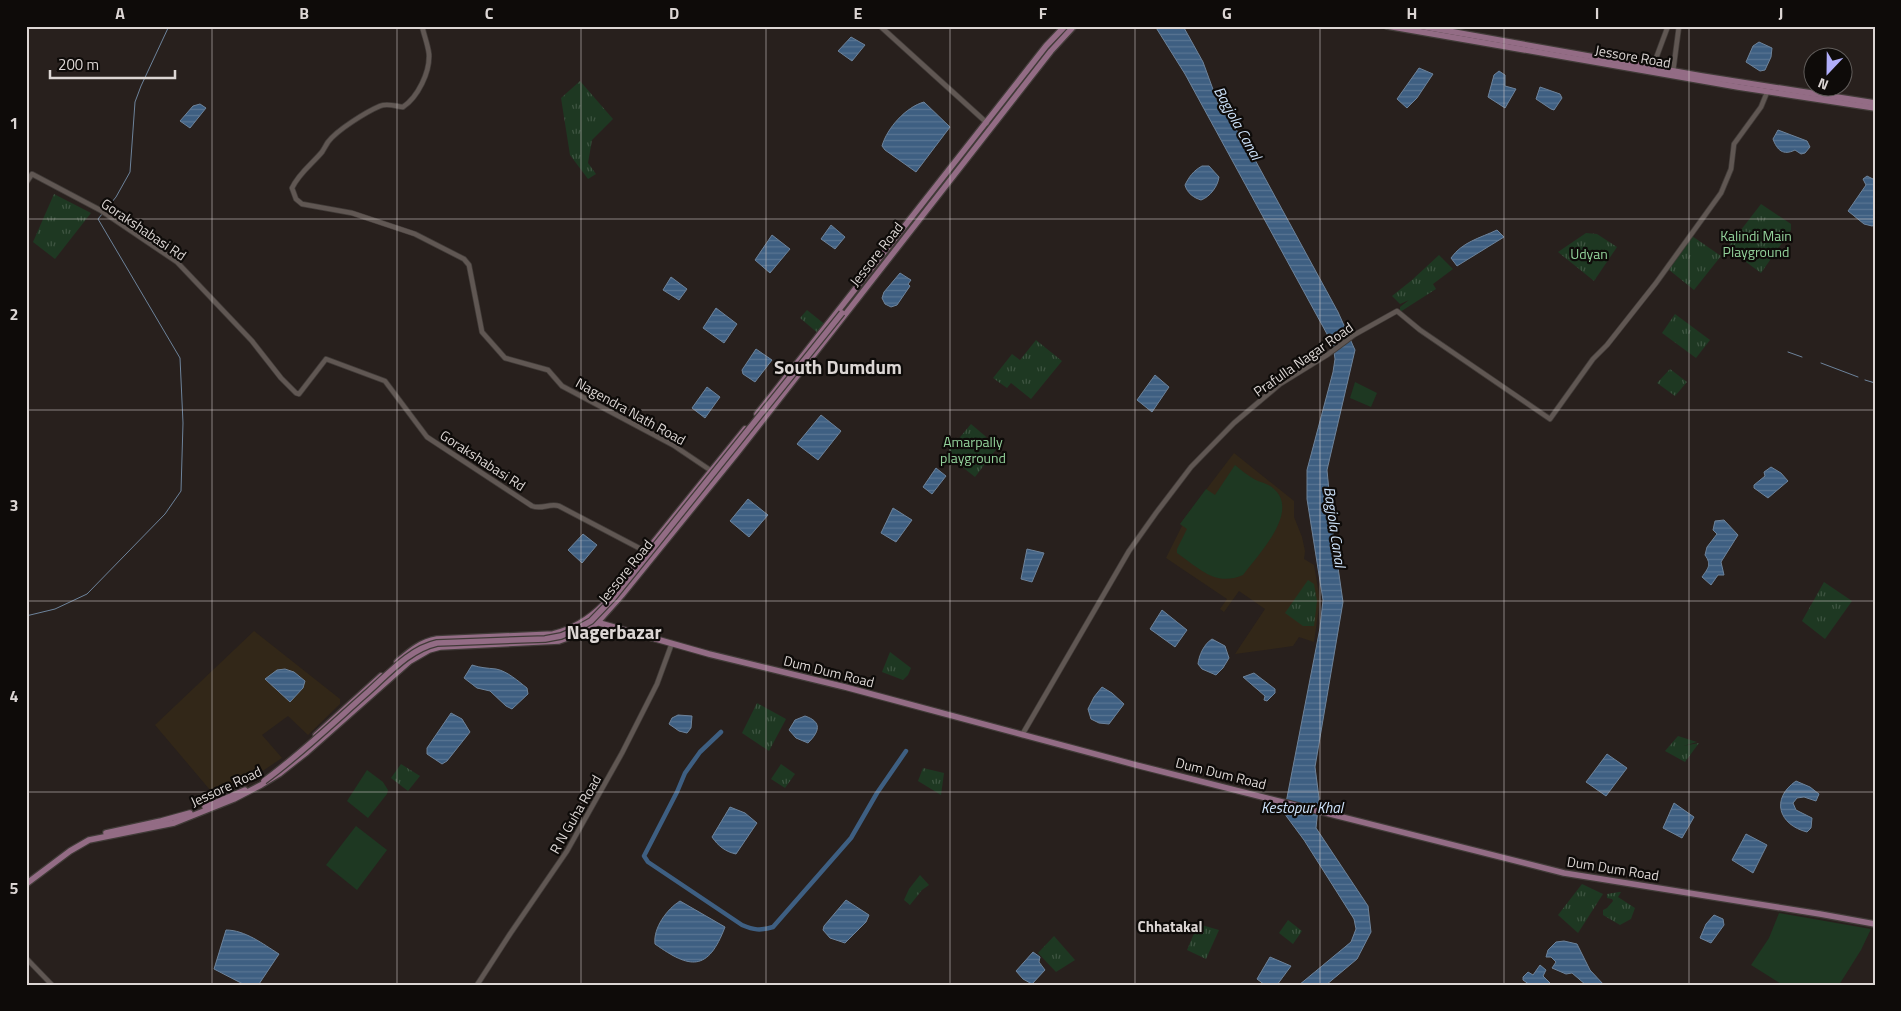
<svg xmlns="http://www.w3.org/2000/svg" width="1901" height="1011" font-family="'Titillium Web',sans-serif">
<defs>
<pattern id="grass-tufts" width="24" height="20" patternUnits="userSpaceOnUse" patternTransform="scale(1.25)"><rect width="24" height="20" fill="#1e3822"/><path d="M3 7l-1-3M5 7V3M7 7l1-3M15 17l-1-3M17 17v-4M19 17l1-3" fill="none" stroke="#3e5441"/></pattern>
<pattern id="water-rules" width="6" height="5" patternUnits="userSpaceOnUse" patternTransform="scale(1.25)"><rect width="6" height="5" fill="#3e5f82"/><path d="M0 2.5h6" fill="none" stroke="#597593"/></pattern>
</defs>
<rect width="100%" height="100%" fill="#28201d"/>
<g fill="#322718">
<polygon points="1234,453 1294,501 1294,517 1302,537 1305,551 1304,559 1314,565 1320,600 1314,642 1299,637 1293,646 1235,654 1265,609 1239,591 1224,612 1220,609 1227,599 1166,558 1182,526 1180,524"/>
<polygon points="254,631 340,699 340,704 308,735 288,716 262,735 282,758 240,786 216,797 155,725"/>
</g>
<g fill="url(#grass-tufts)">
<polygon points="580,81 613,119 592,140 588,163 596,174 588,179 570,155 561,98"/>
<polygon points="54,194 91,213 55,259 33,242"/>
<polygon points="1761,204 1791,224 1791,230 1761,273 1727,248"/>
<polygon points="1586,233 1597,234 1617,247 1594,281 1558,252"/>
<polygon points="1692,236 1721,256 1694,290 1668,269"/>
<polygon points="1439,255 1453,269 1433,284 1436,289 1400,312 1400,307 1409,300 1400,304 1392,296 1412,280"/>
<polygon points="807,310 827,326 820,335 800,318"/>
<polygon points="1675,314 1710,340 1696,358 1662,333"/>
<polygon points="1036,340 1062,361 1031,399 1011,383 1007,388 993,378 1012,354 1020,360"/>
<polygon points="1670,369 1687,382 1675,396 1657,383"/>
<polygon points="971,424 998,447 975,477 946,454"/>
<polygon points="1308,580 1314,584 1317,601 1314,626 1303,626 1285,613"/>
<polygon points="1824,582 1852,601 1825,639 1802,621"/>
<polygon points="890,652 911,668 908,675 903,680 882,672"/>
<polygon points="757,703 786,719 769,751 742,733"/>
<polygon points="1678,736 1697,742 1683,746 1699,743 1685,762 1665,751"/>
<polygon points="401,764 420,776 408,791 391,778"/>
<polygon points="781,764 795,774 785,788 771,779"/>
<polygon points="923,768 944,773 941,795 918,781"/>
<polygon points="920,875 929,885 922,890 910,905 904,900 909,889"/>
<polygon points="1582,884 1603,894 1578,933 1558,915"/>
<polygon points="1619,892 1621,892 1618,897 1635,908 1631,919 1620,925 1603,915 1603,910 1607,908 1613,901 1612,899 1607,898 1607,894"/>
<polygon points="1288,920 1302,931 1293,944 1279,933"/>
<polygon points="1198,924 1219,930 1206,959 1187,950"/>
<polygon points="1054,936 1075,960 1056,972 1038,953"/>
</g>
<g fill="#1e3822">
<polygon points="1355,382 1377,393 1371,407 1350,398"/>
<path d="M 1235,465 C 1241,470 1247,475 1254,479 C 1261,483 1268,483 1274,489 C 1300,512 1258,555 1243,575 C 1215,587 1199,568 1177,553 L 1177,549 L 1187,529 L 1180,524 L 1206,489 L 1215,495 Z"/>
<polygon points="367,770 383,782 388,790 387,794 368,818 347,801"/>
<polygon points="356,826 387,850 357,890 326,865"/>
<polygon points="1779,913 1871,929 1861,950 1839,985 1783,985 1751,965 1769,938"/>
</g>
<g fill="url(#water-rules)" stroke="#6d839b">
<polygon points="1155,26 1183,26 1203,62 1218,103 1248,147 1338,312 1355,350 1327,470 1333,533 1343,602 1315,767 1319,798 1316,828 1368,906 1371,932 1357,959 1326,985 1299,985 1351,942 1356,929 1354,919 1304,840 1284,813 1320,628 1323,600 1307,499 1307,470 1333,372 1335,359 1333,345 1185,74"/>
<polygon points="851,37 865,45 852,61 838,51"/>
<polygon points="1759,42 1772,48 1771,57 1765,70 1760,71 1746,62 1753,46"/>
<polygon points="1419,68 1433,74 1417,98 1407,108 1397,99"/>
<polygon points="1499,71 1505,75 1505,86 1516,89 1505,108 1488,97 1494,75"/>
<polygon points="1540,87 1560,94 1562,98 1554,110 1551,109 1536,99"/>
<path d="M 924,102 L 950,127 L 916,172 L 885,150 L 882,146 C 887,128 906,107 924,102 Z"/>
<polygon points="200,104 206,108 190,128 180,121 193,106"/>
<path d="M 1778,130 L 1807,141 L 1810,147 L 1805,153 L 1801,154 L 1795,150 C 1783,156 1777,150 1773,139 Z"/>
<path d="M 1202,166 L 1209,166 L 1219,177 C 1218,186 1210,197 1201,200 C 1194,198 1187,193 1185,185 C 1189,177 1193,171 1202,166 Z"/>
<polygon points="1867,176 1875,180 1875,225 1872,226 1864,224 1848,211 1866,185 1863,179"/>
<polygon points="831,225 845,237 835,249 821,239"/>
<path d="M 1497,230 L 1504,237 L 1457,266 L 1451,258 C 1462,242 1480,238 1497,230 Z"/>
<polygon points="772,235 790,249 770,273 755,260"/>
<polygon points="900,273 911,280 908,284 910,286 897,305 891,307 885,304 882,298 884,292"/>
<polygon points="671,277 687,289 679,300 663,290"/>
<polygon points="716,308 737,324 724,343 703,328"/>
<polygon points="756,349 772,360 755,382 743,374 742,370"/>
<polygon points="1155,375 1169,387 1152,412 1137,400"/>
<polygon points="707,387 720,397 705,418 692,408"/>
<polygon points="821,415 841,431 818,460 797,444"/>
<polygon points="1771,467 1781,473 1788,481 1768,498 1754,488 1754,485 1765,476 1764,472"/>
<polygon points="936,468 946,476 932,494 923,487"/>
<polygon points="748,499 768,515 749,537 730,521"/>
<polygon points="893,508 912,520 896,542 881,533"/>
<path d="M 1724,520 L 1738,535 L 1721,562 L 1724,575 L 1718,575 L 1711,585 L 1702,577 C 1708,568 1712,565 1705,555 L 1707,547 L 1717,534 L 1713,530 L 1715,521 Z"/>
<polygon points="583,534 597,545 582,563 568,550"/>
<polygon points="1027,549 1044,553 1032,582 1021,579"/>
<polygon points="1162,610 1187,630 1175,647 1150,629"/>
<path d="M 1212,639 L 1225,646 L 1229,658 L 1223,668 L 1216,675 L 1202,669 L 1198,664 C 1199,655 1204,644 1212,639 Z"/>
<path d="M 472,665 C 481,668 487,668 496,669 C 507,671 518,681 527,688 L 528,694 L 512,709 L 506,706 L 490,691 L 477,688 L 464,678 Z"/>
<polygon points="285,669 294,672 305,681 303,688 290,702 265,679 277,670"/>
<polygon points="1254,673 1275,689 1275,693 1267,701 1264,700 1265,696 1243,677"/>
<polygon points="1102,687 1112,693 1124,704 1109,724 1099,723 1091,719 1088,709 1094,697"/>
<polygon points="451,713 462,719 470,732 447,761 442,764 427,754 427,748"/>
<polygon points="678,715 692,716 691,728 687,733 679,731 669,724 672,718"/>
<path d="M 805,716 C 823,722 819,732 808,743 L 796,738 L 789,730 L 795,720 Z"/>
<polygon points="1607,754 1627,768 1606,796 1586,782"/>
<path d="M 1796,781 L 1810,787 L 1819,794 L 1816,801 L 1804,797 L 1797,798 L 1793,803 L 1796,810 L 1812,818 L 1811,828 L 1807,832 C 1779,825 1770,799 1796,781 Z"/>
<polygon points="1674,803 1694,817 1682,838 1663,828"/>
<path d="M 730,807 L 745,813 L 757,823 L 736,854 C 726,852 718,846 712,837 Z"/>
<polygon points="1746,834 1767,845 1753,873 1732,860"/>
<polygon points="846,900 869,915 866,922 845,943 830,938 823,930 824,926"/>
<path d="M 680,901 L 725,927 C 708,972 690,969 655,944 C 653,928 667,909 680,901 Z"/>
<polygon points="1714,915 1723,919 1724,925 1711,943 1700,938 1706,924"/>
<path d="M 226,930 C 245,930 263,944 279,954 L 259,984 L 243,984 L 214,969 Z"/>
<polygon points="1564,941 1577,944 1590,970 1604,985 1586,985 1572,973 1566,974 1552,968 1556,962 1551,957 1546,957 1548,950 1556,942"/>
<polygon points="1033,952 1040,957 1039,962 1045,970 1032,984 1023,979 1016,971"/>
<polygon points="1270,957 1291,966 1277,985 1265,985 1257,979"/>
<polygon points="1540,965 1546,970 1543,976 1552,985 1530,985 1523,980 1523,977 1528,972 1533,975"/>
</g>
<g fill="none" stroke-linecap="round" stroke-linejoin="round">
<g stroke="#6d839b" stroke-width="1">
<polyline points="1788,352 1802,357"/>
<polyline points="1821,363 1858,377"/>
<polyline points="1865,380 1875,383"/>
<polyline points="26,616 55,609 87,594 165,514 181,491 183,423 180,358 98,219 116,197 130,172 135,102 141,86 169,26"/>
</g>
<path stroke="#3e5f82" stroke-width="4.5" d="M 721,732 L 700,752 L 685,773 L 677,792 L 644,856 L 648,862 L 742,925 C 754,930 760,931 773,927 L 851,838 L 877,793 L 906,751"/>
<g stroke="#413b38" stroke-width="6">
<g id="minor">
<path d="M 422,26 C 424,35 428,45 429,54 C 430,72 418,97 403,107 C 395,106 387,103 380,106 C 366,112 337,130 328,142 C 326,145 324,149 322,152 C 312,164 299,173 292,188 L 296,199 L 302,204 L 352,213 L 415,234 L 464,259 L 469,265 L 482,332 L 505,358 L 548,370 L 562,386 L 673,445 L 713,472"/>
<polyline points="880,26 987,123"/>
<polyline points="1652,69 1668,26"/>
<polyline points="1673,72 1679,26"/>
<path d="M 26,183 L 32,174 L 100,210 L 177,262 L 252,341 L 281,378 L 296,393 L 299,394 L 326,359 L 385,381 L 427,437 L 532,506 C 542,510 549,503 559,506 L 639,548 L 648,554"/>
<polyline points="1022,735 1129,551 1156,513 1191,467 1234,423 1280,384 1327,355 1354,335 1397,311 1420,330 1550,419 1593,359 1607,345 1656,283 1721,193 1731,169 1734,144 1761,107 1768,90"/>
<polyline points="26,958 52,985"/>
<polyline points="477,985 510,934 567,851 622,753 657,684 672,643"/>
</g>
</g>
<g stroke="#413b38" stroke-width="8">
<g id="major">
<polyline points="1387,26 1738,87 1875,108"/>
<polyline points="1420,26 1702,76 1875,103"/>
<polyline points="757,414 1046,46 1065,26"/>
<polyline points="596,622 709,654 845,687 1136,765 1564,873 1820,914 1875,924"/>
<path d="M 397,662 C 410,651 420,642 437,639 L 553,634 C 573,629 588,620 603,605 L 745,429"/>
<polyline points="316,735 381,676"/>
<polyline points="205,807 245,790"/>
<polyline points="106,833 161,821 190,813"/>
<polyline points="26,884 70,851 89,840 174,823 234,799 261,785 279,774 307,752 410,661 429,650 440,647 559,641 584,632 597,623 622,595 737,453 1051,51 1074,26"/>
</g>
</g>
<use href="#minor" stroke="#605753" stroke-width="4.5"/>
<use href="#major" stroke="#936c85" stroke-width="5.5"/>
<g stroke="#413b38" stroke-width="8" stroke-linecap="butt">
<path id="major-bridge" d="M 264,781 C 301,754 334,722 369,691 C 389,673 410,649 437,643 L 545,639 L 561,636 L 573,631 L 591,621 L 614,597 L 842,313"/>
</g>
<use href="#major-bridge" stroke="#936c85" stroke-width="5.5"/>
</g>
<path fill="none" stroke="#dcd6d4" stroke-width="1" stroke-opacity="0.55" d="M 212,26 L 212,985M 397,26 L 397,985M 581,26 L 581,985M 766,26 L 766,985M 950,26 L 950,985M 1135,26 L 1135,985M 1320,26 L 1320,985M 1504,26 L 1504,985M 1689,26 L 1689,985M 26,219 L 1875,219M 26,410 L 1875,410M 26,601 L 1875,601M 26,792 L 1875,792"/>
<g text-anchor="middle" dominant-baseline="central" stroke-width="4.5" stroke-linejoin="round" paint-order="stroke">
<g font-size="14" fill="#dcd6d4" stroke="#0e0b09">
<text transform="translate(1633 56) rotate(10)">Jessore Road</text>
<text transform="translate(144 229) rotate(34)">Gorakshabasi Rd</text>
<text transform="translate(876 254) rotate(-52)">Jessore Road</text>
<text transform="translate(1303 359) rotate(-35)">Prafulla Nagar Road</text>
<text transform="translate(631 411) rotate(29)">Nagendra Nath Road</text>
<text transform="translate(483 460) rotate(33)">Gorakshabasi Rd</text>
<text transform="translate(625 571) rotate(-51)">Jessore Road</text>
<text transform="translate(829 671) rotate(14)">Dum Dum Road</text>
<text transform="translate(1221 773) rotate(14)">Dum Dum Road</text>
<text transform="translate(226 786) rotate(-25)">Jessore Road</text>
<text transform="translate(575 814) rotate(-60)">R N Guha Road</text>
<text transform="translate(1613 868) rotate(9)">Dum Dum Road</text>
</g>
<g font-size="14" fill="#93d29b" stroke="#0e0b09">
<text x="1756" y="235">Kalindi Main<tspan x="1756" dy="16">Playground</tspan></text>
<text x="1589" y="253">Udyan</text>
<text x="973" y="441">Amarpally<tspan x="973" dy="16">playground</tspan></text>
</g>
<g font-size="15" font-style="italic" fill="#cde2fa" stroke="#0e0b09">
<text transform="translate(1238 123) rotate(61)">Bagjola Canal</text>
<text transform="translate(1335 527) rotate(82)">Bagjola Canal</text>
<text x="1302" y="807">Kestopur Khal</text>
</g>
<g font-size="15" font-weight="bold" fill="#dcd6d4" stroke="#0e0b09">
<text x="1170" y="926">Chhatakal</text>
</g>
<g font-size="19" font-weight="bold" fill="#dcd6d4" stroke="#0e0b09">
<text x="838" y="366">South Dumdum</text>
<text x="614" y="631">Nagerbazar</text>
</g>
</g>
<rect width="1901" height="1011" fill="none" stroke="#0e0b09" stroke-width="55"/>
<g transform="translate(1828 72) rotate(202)"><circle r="24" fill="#0e0b09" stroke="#605c5a"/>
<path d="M0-4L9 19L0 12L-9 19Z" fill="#b0aefa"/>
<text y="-8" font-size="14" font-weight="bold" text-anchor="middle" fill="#dcd6d4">N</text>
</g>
<path d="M50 70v8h125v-8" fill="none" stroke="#dcd6d4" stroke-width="2.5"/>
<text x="58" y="70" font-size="15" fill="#dcd6d4" stroke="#0e0b09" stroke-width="4" paint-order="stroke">200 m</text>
<rect x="28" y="28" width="1846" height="956" fill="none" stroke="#dcd6d4" stroke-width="2"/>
<g font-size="16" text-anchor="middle" font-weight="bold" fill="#dcd6d4">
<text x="120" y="19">A</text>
<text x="304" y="19">B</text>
<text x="489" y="19">C</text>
<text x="674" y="19">D</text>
<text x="858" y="19">E</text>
<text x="1043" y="19">F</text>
<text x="1227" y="19">G</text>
<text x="1412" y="19">H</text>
<text x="1597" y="19">I</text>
<text x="1781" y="19">J</text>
<text x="14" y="129">1</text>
<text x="14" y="320">2</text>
<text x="14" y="511">3</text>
<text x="14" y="702">4</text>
<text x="14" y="894">5</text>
</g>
</svg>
